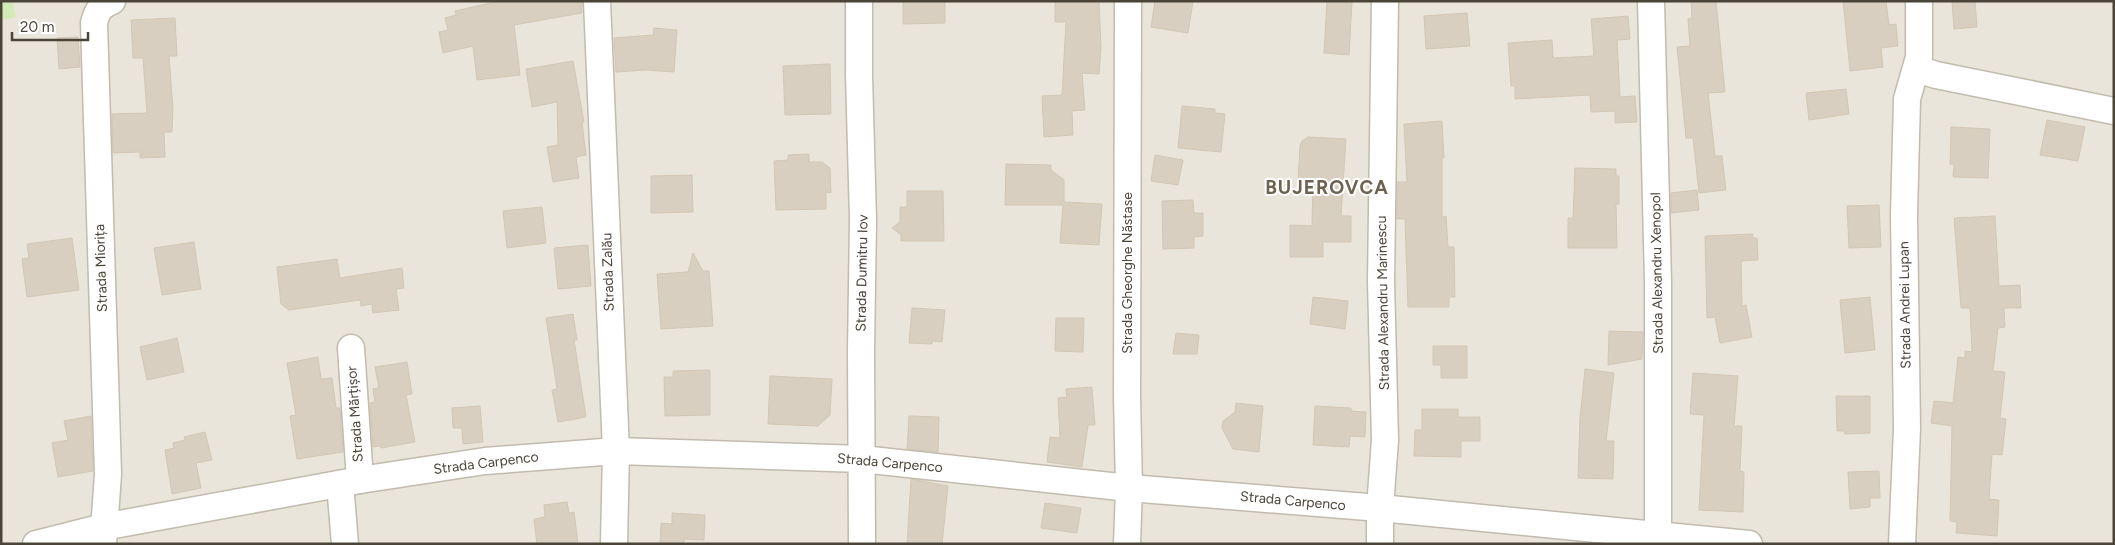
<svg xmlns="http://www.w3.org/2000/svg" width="2115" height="545" font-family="Figtree,sans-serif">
<rect width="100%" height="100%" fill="#f6f3ec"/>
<rect fill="#eae5da" x="1" y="1" width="2113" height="543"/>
<polygon fill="#d2eab5" points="1,1 12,1 16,17 1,20"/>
<g fill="#d8cfc1" stroke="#d3c7b4">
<polygon points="499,1 582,1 582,13 514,25 520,75 477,80 473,46 443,53 439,32 448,30 445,18 456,15 455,11"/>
<polygon points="903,1 945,1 945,23 903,24"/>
<polygon points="1055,1 1099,1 1101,47 1099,74 1082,73 1085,110 1072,111 1073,135 1044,137 1042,96 1062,95 1066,22 1055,22"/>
<polygon points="1155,1 1193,1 1188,33 1151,27"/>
<polygon points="1327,1 1352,1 1349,55 1324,53"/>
<polygon points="1691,1 1716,1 1725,92 1708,93 1715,156 1722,156 1726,190 1699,193 1693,138 1686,138 1677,47 1690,46 1688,19 1692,18"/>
<polygon points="1843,1 1886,1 1889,25 1896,24 1898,46 1881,48 1883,67 1850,71"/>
<polygon points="1952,1 1975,1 1977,27 1954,29"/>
<polygon points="1467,13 1470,46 1426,49 1424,16"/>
<polygon points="1628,16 1630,39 1617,40 1620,97 1635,96 1637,122 1615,123 1615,111 1591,112 1590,95 1515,99 1515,86 1511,86 1508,43 1552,40 1553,58 1594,56 1591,19"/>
<polygon points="175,18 177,56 169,56 173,109 172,132 164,132 165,157 140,158 140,152 113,153 112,114 147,113 143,58 133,58 131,20"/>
<polygon points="654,28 677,30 674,72 646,70 616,72 614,38 653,35"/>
<polygon points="78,37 80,67 59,69 57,38"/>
<polygon points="573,61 584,122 582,122 586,155 576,157 579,178 553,182 547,147 558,145 557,102 532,107 526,69"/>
<polygon points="830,64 831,114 785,115 783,66"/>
<polygon points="1846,89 1849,114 1809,120 1806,93"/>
<polygon points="1182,106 1215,109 1215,113 1225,114 1221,152 1178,148"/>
<polygon points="2047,120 2085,127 2078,161 2040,155"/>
<polygon points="1442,121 1444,158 1442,158 1442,217 1446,216 1448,247 1454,247 1455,297 1449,297 1449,307 1408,307 1405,219 1397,219 1397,182 1407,182 1404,124"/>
<polygon points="1951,127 1990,129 1988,178 1953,177 1954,164 1950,164"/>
<polygon points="1308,137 1346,139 1341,216 1351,216 1351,242 1323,242 1323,257 1290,257 1290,225 1312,226 1313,181 1298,181 1300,146 1302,141"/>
<polygon points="809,154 809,162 822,162 830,168 831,193 826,192 826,209 776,210 774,161 788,160 788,155"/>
<polygon points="1155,155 1183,160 1178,185 1151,181"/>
<polygon points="1006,164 1051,165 1051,170 1064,180 1064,202 1102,204 1099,245 1060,243 1063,205 1005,205"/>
<polygon points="1575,168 1616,169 1616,176 1619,176 1619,204 1616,204 1617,248 1568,248 1568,218 1573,218"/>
<polygon points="692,175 693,212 651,213 651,176"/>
<polygon points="1697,190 1699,210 1671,213 1671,193"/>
<polygon points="907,191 943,191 944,241 901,241 901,235 892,228 900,222 900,207 907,207"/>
<polygon points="1193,200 1194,213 1203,213 1203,236 1194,237 1194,248 1163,249 1162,201"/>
<polygon points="1879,205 1881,247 1849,248 1847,206"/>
<polygon points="542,207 546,243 507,248 503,211"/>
<polygon points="1995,216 1999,286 2020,285 2021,308 2004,308 2005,327 1998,328 1993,371 2005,372 2000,418 2006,419 2002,455 1992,454 1989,499 1999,500 1997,536 1956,533 1957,522 1950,521 1952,426 1931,423 1934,401 1953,403 1958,357 1965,358 1965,351 1972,352 1970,308 1961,308 1954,218"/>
<polygon points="1753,234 1753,238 1757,238 1758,260 1741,261 1742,306 1746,305 1752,337 1720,343 1715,317 1707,318 1705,236"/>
<polygon points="72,238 79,290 27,297 22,259 29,258 27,244"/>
<polygon points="194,242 201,289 162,295 154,248"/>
<polygon points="588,245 591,286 558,289 554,248"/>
<polygon points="693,253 703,271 709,271 713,326 661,329 657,274 688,272"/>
<polygon points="337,259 340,278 402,268 404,288 396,289 399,310 373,313 372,304 361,306 360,300 289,310 281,304 277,267"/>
<polygon points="1313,297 1348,301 1345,329 1310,324"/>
<polygon points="1870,297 1875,350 1845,353 1840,300"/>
<polygon points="912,308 945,310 942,342 932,341 932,344 909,343"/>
<polygon points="573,314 577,340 574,340 586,417 558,422 552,390 557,389 546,318"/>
<polygon points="1056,318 1084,318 1083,352 1055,351"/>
<polygon points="1609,331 1643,332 1642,359 1608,365"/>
<polygon points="1176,333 1199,335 1197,354 1173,354"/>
<polygon points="177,338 184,372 147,380 140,347"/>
<polygon points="1433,346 1467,346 1467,378 1441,378 1441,365 1433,365"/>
<polygon points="318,357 321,379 332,378 336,408 340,408 343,452 297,459 290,416 296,415 287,363"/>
<polygon points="407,362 412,394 406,395 415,442 381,448 380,446 373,447 370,403 375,402 373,389 379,388 375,367"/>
<polygon points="1585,369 1614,373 1606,441 1614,441 1613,479 1578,478 1580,418"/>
<polygon points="710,370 710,415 665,416 664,377 673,377 673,371"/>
<polygon points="1693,373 1738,376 1734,426 1742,426 1740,471 1744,472 1743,512 1699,510 1704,415 1690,414"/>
<polygon points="770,376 832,379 830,415 818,426 768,424"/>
<polygon points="1092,387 1095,425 1088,425 1082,467 1047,462 1050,437 1060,438 1058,398 1067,397 1066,389"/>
<polygon points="1836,396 1870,396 1870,433 1845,434 1844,431 1837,431"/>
<polygon points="1236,403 1263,406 1259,452 1233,449 1222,428 1223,421 1235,412"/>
<polygon points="480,406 483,442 463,444 462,428 453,428 452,408"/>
<polygon points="1315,406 1351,408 1351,411 1366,412 1365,437 1350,436 1349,447 1313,445"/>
<polygon points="1422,409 1458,409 1458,417 1480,417 1480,441 1461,441 1461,457 1414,456 1415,430 1422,430"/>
<polygon points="91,416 93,471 58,477 52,443 68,440 64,421"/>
<polygon points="909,416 939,417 938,452 907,449"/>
<polygon points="205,432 212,460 196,463 201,488 172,494 165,450 174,448 173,443 185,440 184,437"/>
<polygon points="1879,471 1880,498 1870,498 1870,507 1850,509 1848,472"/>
<polygon points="911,479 948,486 942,544 907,544"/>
<polygon points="567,502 569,513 574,512 578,544 537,544 534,519 545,517 544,505"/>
<polygon points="1045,503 1081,508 1077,533 1041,528"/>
<polygon points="672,513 705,515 704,540 684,539 684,544 660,544 661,523 672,524"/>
</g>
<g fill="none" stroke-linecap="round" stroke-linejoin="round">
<g stroke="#c2bbae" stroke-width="29">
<g id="street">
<polyline points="597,1 616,451 614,544"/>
<polyline points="859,1 859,75 863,220 861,351 862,544"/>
<polyline points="1651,1 1658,282 1658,536 1657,544"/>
<polyline points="1917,69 1936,75 2114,111"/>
<polyline points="351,348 360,480"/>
<polyline points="340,484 345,544"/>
<polyline points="36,544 103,527 360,480 485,461 616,451 862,459 1129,488 1380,508 1749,544"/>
<path d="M 103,544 L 108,474 L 94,23 C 97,11 100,6 112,1"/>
<polyline points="1127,544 1129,488 1127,397 1128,1"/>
<polyline points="1380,544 1380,508 1385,440 1381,281 1385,1"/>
<polyline points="1902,544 1907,429 1904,215 1907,99 1919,57 1919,1"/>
</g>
</g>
<use href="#street" stroke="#fff" stroke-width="26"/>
</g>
<g text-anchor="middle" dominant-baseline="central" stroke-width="4" stroke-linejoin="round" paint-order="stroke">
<g font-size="14" fill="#4b4439" stroke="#fff">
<text transform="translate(101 268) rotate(-92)">Strada Miorița</text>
<text transform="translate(608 272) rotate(-92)">Strada Zalău</text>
<text transform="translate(862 273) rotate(-89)">Strada Dumitru Iov</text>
<text transform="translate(1127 273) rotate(-90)">Strada Gheorghe Năstase</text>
<text transform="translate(1657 273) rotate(-91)">Strada Alexandru Xenopol</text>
<text transform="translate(1383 303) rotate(-91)">Strada Alexandru Marinescu</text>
<text transform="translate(1905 305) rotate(-91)">Strada Andrei Lupan</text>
<text transform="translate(355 414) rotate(-94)">Strada Mărțișor</text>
<text transform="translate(486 463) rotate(-7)">Strada Carpenco</text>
<text transform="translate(890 463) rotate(5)">Strada Carpenco</text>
<text transform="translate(1293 501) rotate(5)">Strada Carpenco</text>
</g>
<g font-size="19" font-weight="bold" letter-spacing="1" fill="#6e6250" stroke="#fff">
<text x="1327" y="187">BUJEROVCA</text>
</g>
</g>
<rect width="2115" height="545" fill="none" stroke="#4b4439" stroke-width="5"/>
<path d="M12 32v8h76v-8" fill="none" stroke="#4b4439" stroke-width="2.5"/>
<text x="20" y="32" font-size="15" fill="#4b4439" stroke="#ffffff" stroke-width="4" paint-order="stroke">20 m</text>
</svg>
